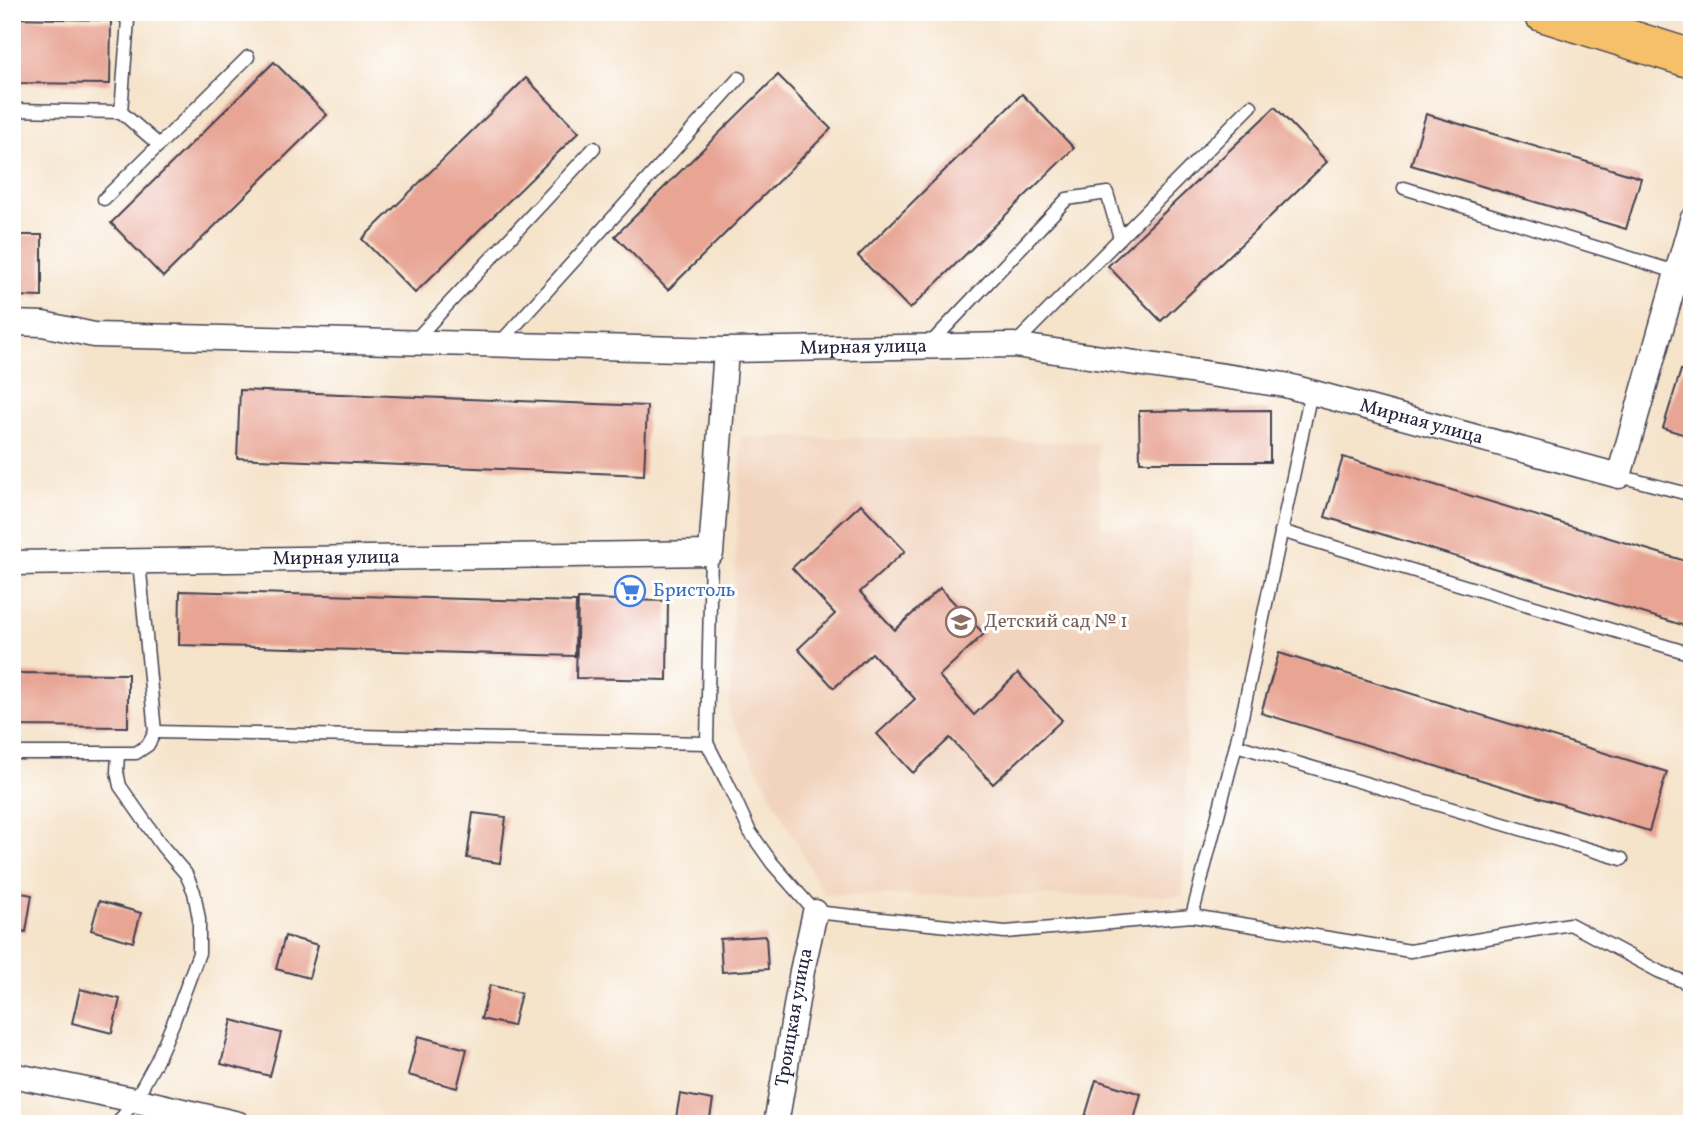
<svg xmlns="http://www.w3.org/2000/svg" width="1704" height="1136" font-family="Vollkorn,serif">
<rect width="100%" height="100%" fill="#fff"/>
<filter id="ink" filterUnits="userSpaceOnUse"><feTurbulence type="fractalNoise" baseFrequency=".0143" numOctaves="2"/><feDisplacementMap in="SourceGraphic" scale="14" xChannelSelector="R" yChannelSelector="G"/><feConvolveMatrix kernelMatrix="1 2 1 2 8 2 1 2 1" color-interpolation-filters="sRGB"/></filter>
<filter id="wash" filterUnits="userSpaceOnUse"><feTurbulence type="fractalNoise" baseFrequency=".00686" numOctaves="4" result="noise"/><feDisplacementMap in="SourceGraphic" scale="28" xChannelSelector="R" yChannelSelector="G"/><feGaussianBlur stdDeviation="1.57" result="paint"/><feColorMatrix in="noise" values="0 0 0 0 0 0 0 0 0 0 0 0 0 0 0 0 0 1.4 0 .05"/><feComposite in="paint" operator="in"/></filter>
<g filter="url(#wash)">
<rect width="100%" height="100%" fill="#f5e3ca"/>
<polygon fill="#f2d4be" points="741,436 1098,443 1101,528 1192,528 1183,896 824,895 729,715"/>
<g id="blocks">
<g fill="#e8a594">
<polygon points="12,18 111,20 110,84 12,83"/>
<polygon points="274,62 327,115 163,277 111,223"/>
<polygon points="778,75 831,129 668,290 615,236"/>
<polygon points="526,78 579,132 415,293 362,239"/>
<polygon points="1022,94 1074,148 910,309 858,256"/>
<polygon points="1275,107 1327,162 1161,321 1108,266"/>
<polygon points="1426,114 1641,178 1626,229 1411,165"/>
<polygon points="12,235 42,235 42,297 12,296"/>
<polygon points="12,334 19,334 18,361 12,361"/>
<polygon points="1681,370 1692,373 1692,437 1663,428"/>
<polygon points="240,390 647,406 644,475 237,458"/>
<polygon points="1270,410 1270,462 1140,462 1139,411"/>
<polygon points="1343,457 1692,563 1692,628 1325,517"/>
<polygon points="861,504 905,551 860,592 895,630 940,588 984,634 939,676 974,715 1018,673 1062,720 993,784 950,738 913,773 877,734 915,699 872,653 834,688 798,649 835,614 792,568"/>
<polygon points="180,591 576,602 575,656 179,645"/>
<polygon points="578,599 668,601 667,680 576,678"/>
<polygon points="1279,653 1667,772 1649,831 1261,713"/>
<polygon points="12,673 128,674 128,727 12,726"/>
<polygon points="473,813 506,817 500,863 467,858"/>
<polygon points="12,891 32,895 26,932 12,929"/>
<polygon points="99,901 141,913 133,942 91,930"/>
<polygon points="285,936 318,945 309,978 276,969"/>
<polygon points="766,936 768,969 722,972 720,939"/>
<polygon points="490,985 521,993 513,1026 481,1019"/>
<polygon points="80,989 120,999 112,1033 72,1023"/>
<polygon points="232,1020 281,1033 270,1076 221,1064"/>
<polygon points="418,1036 467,1049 457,1088 408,1075"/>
<polygon points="1096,1080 1141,1094 1133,1124 1096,1124 1084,1120"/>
<polygon points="680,1094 713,1100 709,1124 675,1124"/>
</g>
</g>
</g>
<g filter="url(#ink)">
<use href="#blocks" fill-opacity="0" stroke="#423f50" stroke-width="2"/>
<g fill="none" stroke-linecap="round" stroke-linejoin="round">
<g stroke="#423f50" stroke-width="15">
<g id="service">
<polyline points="12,110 121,112 128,20 118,12"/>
<polyline points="121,112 159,145 248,57"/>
<polyline points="1404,188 1692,277"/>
<polyline points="104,199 159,145"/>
<polyline points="413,342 594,148"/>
<polyline points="1015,344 1251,106"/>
<polyline points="498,345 739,78"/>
<polyline points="928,346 1067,199 1107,193 1120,238"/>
<polyline points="1619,476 1692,495"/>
<polyline points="1281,531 1692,654"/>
<polyline points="711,553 707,743 729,786 750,832 772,863 815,912 1005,932 1192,916 1410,951 1570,924 1658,971 1692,985"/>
<polyline points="155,732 707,743"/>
<polyline points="1236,745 1622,859"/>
<polyline points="12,753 136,753 148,745 155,732 139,561"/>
<polyline points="1192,916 1236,745 1311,392"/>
<polyline points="117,1124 135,1100 157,1060 173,1023 199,953 199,919 194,892 186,874 162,846 120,786 117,772 118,754"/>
</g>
</g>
<g stroke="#423f50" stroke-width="27">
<g id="minor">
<polyline points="12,323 43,324 94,335 726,350"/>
<path id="s1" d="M 12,563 L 711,553 L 726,350 L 1014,345 L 1285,385 L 1619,476 L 1692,220"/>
<polyline points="12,1075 135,1100 238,1124"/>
<path id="s2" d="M 776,1124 L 802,971 L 815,912"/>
</g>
</g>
<g stroke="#423f50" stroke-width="41">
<polyline id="trunk" points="1542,12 1692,59"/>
</g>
<use href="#service" stroke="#fff" stroke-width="12"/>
<use href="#minor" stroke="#fff" stroke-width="24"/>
<use href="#trunk" stroke="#f6c06b" stroke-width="38"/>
</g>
</g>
<defs>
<g id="supermarket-ring" transform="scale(1.575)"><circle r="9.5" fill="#fff" stroke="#3f7fe0" stroke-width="1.5"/><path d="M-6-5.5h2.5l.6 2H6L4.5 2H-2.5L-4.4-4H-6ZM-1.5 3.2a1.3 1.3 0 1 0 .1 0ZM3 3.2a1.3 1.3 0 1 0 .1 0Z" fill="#3f7fe0"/></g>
<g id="school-ring" transform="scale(1.575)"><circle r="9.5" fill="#fff" stroke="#8d6e63" stroke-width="1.5"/><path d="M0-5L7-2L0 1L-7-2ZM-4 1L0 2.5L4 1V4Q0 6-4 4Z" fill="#8d6e63"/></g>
</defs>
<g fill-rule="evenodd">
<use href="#supermarket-ring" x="630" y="591"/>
<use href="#school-ring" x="961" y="622"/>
</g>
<g text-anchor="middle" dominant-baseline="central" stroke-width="6" stroke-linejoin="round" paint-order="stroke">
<g font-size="19" fill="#22223b" stroke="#fff">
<text stroke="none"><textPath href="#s1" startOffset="1040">Мирная улица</textPath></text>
<text stroke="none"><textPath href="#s1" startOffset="1606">Мирная улица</textPath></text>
<text stroke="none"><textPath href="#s1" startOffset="324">Мирная улица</textPath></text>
<text stroke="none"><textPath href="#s2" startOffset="108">Троицкая улица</textPath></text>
</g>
<g font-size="19" fill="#366cbe" stroke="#fff" text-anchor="start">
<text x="653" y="591">Бристоль</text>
</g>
<g font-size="19" fill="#785e54" stroke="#fff" text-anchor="start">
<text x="984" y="622">Детский сад № 1</text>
</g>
</g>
<rect width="1704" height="1136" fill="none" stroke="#fff" stroke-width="42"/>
</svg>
